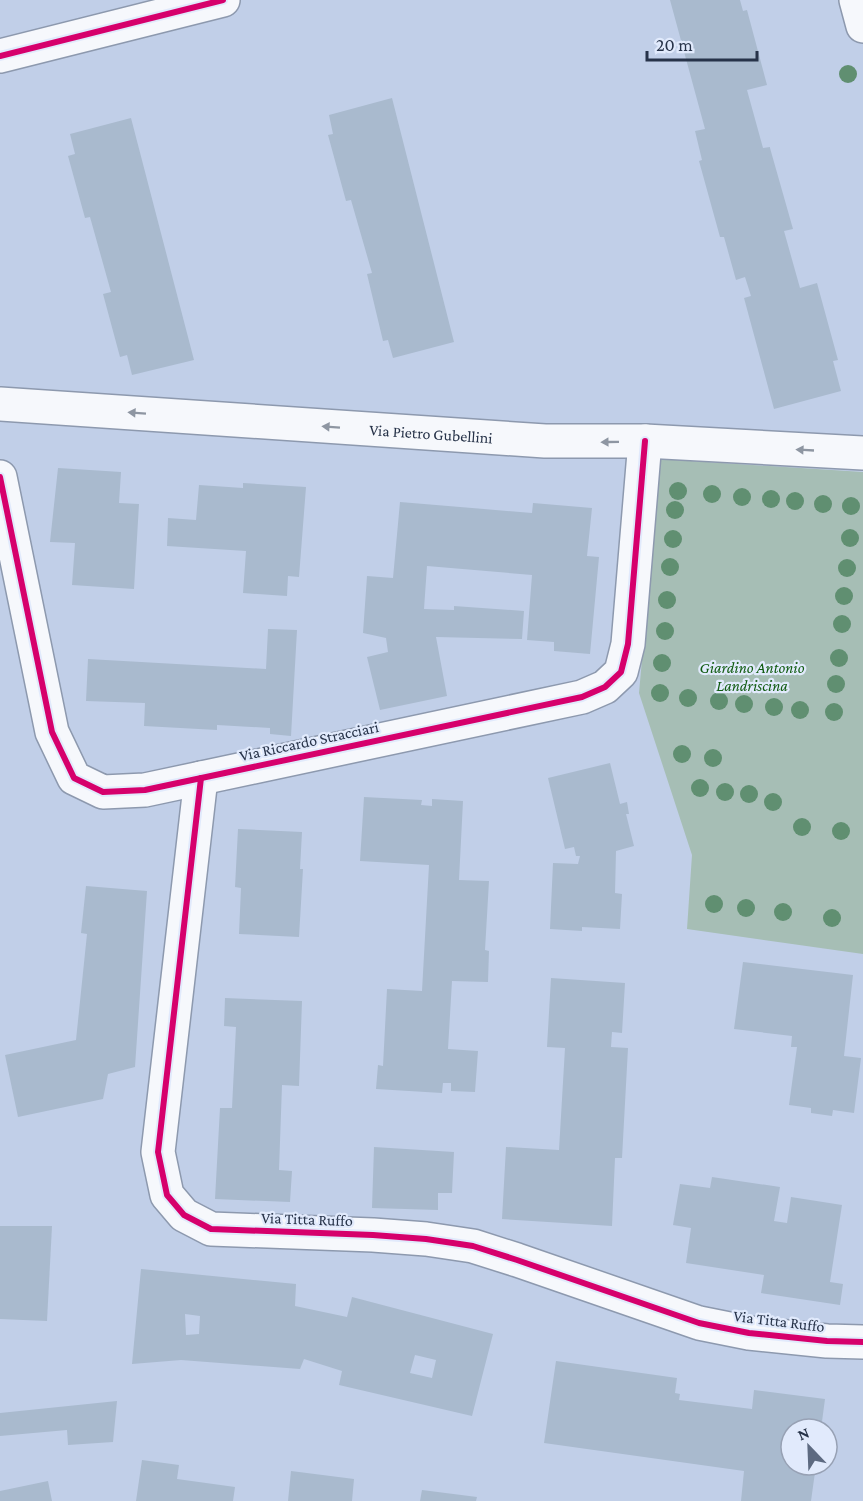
<svg xmlns="http://www.w3.org/2000/svg" width="863" height="1501" font-family="'Crimson Pro',serif">
<rect width="100%" height="100%" fill="#c1cfe8"/>
<polygon fill="#a6beb5" points="660,459 863,472 863,954 687,929 692,855 639,693"/>
<g fill="#a9bace" fill-rule="evenodd">
<polygon points="670,0 740,0 743,11 747,10 767,85 747,90 763,148 770,147 770,148 793,229 784,231 800,288 817,283 838,360 833,361 841,391 774,409 744,298 751,296 745,277 736,280 724,237 720,237 699,161 702,160 695,131 705,129"/>
<polygon points="392,98 454,342 393,358 388,340 383,341 367,274 372,273 351,200 346,201 328,135 333,134 329,115"/>
<polygon points="131,118 194,360 132,375 127,355 120,357 103,294 111,292 90,217 85,218 68,156 75,154 70,134"/>
<polygon points="58,468 121,472 119,503 139,504 134,589 72,585 75,543 50,542"/>
<polygon points="243,483 306,487 299,577 288,576 287,596 243,593 246,551 167,546 168,518 196,520 199,485 243,488"/>
<polygon points="400,502 532,513 533,503 592,508 587,556 599,557 590,654 554,651 554,642 527,640 532,575 427,566 424,609 454,610 454,606 524,611 522,639 436,637 447,696 380,710 367,657 388,652 386,638 363,633 367,576 393,578"/>
<polygon points="268,629 297,630 291,736 270,734 270,728 217,725 217,730 144,726 145,703 86,701 88,659 266,669"/>
<polygon points="610,763 620,804 627,802 629,814 626,814 634,846 616,851 615,893 622,894 620,929 582,927 582,931 550,929 553,863 578,864 580,856 576,856 574,847 565,849 548,778"/>
<polygon points="364,797 422,800 421,805 432,806 432,799 463,801 459,880 489,881 485,950 489,951 488,982 452,981 448,1049 478,1051 475,1092 451,1091 451,1083 443,1083 442,1093 376,1089 378,1065 383,1066 387,989 422,991 429,865 360,861"/>
<polygon points="238,829 302,832 300,869 303,869 299,937 239,934 241,888 235,887"/>
<polygon points="86,886 147,891 135,1067 108,1074 103,1099 18,1117 5,1055 76,1040 87,934 81,933"/>
<polygon points="743,962 853,975 844,1056 861,1058 854,1113 833,1110 832,1116 811,1113 811,1108 789,1105 797,1047 791,1047 792,1036 734,1029"/>
<polygon points="551,978 625,983 622,1033 612,1032 611,1047 628,1048 622,1158 615,1158 612,1226 502,1219 506,1147 559,1150 565,1048 547,1047"/>
<polygon points="225,998 302,1001 299,1086 282,1085 279,1170 292,1171 290,1202 215,1199 220,1108 232,1108 236,1027 224,1026"/>
<polygon points="374,1147 454,1152 452,1193 438,1193 438,1210 372,1208"/>
<polygon points="712,1177 780,1187 774,1221 787,1223 791,1197 842,1205 830,1282 843,1284 840,1305 761,1293 764,1275 686,1263 691,1228 673,1225 680,1184 710,1188"/>
<polygon points="0,1226 52,1226 47,1321 0,1319"/>
<path d="M 141,1269 L 296,1284 L 295,1306 L 347,1317 L 352,1297 L 493,1334 L 472,1416 L 339,1385 L 342,1371 L 304,1359 L 300,1369 L 181,1360 L 132,1364 ZM 185,1314 L 200,1316 L 199,1334 L 186,1335 ZM 415,1355 L 436,1360 L 432,1378 L 410,1373 Z"/>
<polygon points="556,1361 677,1378 675,1393 680,1394 679,1400 752,1409 754,1390 825,1399 821,1429 791,1429 791,1465 816,1465 811,1501 741,1501 744,1471 544,1443"/>
<polygon points="117,1401 113,1442 68,1445 67,1430 0,1436 0,1413"/>
<polygon points="142,1460 179,1465 177,1479 235,1487 233,1501 136,1501"/>
<polygon points="291,1471 354,1479 352,1501 288,1501"/>
<polygon points="48,1481 52,1501 0,1501 0,1491"/>
<polygon points="422,1490 477,1497 476,1501 420,1501"/>
</g>
<g fill="none" stroke-linecap="round" stroke-linejoin="round">
<g stroke="#8d99ae" stroke-width="36">
<g id="minor">
<polyline points="856,0 863,26"/>
<path id="s1" d="M 0,404 L 545,441 L 645,441 L 863,453"/>
<polyline points="0,477 52,732 74,778 103,792 145,790 582,697 605,687 621,672 628,644 645,441"/>
<polyline points="201,778 158,1152 167,1195 184,1215 211,1229 373,1235 426,1239 473,1246 517,1260 699,1323 749,1333 827,1341 863,1342"/>
</g>
</g>
<g stroke="#8d99ae" stroke-width="36">
<polyline id="tertiary" points="0,56 223,0"/>
</g>
<use href="#minor" stroke="#f6f8fc" stroke-width="33"/>
<use href="#tertiary" stroke="#f6f8fc" stroke-width="33"/>
<g stroke="#e1eafc" stroke-width="10">
<g id="cycleway">
<polyline points="0,56 223,0"/>
<polyline points="0,477 52,732 74,778 103,792 145,790 582,697 605,687 621,672 628,644 645,441"/>
<polyline points="201,778 158,1152 167,1195 184,1215 211,1229 373,1235 426,1239 473,1246 517,1260 699,1323 749,1333 827,1341 863,1342"/>
</g>
</g>
<use href="#cycleway" stroke="#d6006c" stroke-width="6"/>
</g>
<g fill="#608f71">
<circle cx="848" cy="74" r="9"/>
<circle cx="678" cy="491" r="9"/>
<circle cx="712" cy="494" r="9"/>
<circle cx="742" cy="497" r="9"/>
<circle cx="771" cy="499" r="9"/>
<circle cx="795" cy="501" r="9"/>
<circle cx="823" cy="504" r="9"/>
<circle cx="851" cy="506" r="9"/>
<circle cx="675" cy="510" r="9"/>
<circle cx="850" cy="538" r="9"/>
<circle cx="673" cy="539" r="9"/>
<circle cx="670" cy="567" r="9"/>
<circle cx="847" cy="568" r="9"/>
<circle cx="844" cy="596" r="9"/>
<circle cx="667" cy="600" r="9"/>
<circle cx="842" cy="624" r="9"/>
<circle cx="665" cy="631" r="9"/>
<circle cx="839" cy="658" r="9"/>
<circle cx="662" cy="663" r="9"/>
<circle cx="836" cy="684" r="9"/>
<circle cx="660" cy="693" r="9"/>
<circle cx="688" cy="698" r="9"/>
<circle cx="719" cy="701" r="9"/>
<circle cx="744" cy="704" r="9"/>
<circle cx="774" cy="707" r="9"/>
<circle cx="800" cy="710" r="9"/>
<circle cx="834" cy="712" r="9"/>
<circle cx="682" cy="754" r="9"/>
<circle cx="713" cy="758" r="9"/>
<circle cx="700" cy="788" r="9"/>
<circle cx="725" cy="792" r="9"/>
<circle cx="749" cy="794" r="9"/>
<circle cx="773" cy="802" r="9"/>
<circle cx="802" cy="827" r="9"/>
<circle cx="841" cy="831" r="9"/>
<circle cx="714" cy="904" r="9"/>
<circle cx="746" cy="908" r="9"/>
<circle cx="783" cy="912" r="9"/>
<circle cx="832" cy="918" r="9"/>
</g>
<defs><path id="oneway-solid" d="M-6-.8H1V-3.2L6.5 0L1 3.2V.8H-6Z" transform="scale(1.5)"/></defs>
<g fill="#8e96a2">
<use href="#oneway-solid" transform="translate(137 413) rotate(-176)"/>
<use href="#oneway-solid" transform="translate(331 427) rotate(-176)"/>
<use href="#oneway-solid" transform="translate(610 442) rotate(179)"/>
<use href="#oneway-solid" transform="translate(805 450) rotate(-177)"/>
</g>
<g text-anchor="middle" dominant-baseline="central" stroke-width="4.5" stroke-linejoin="round" paint-order="stroke">
<g font-size="16" fill="#273349" stroke="#e1eafc">
<text stroke="none"><textPath href="#s1" startOffset="432">Via Pietro Gubellini</textPath></text>
<text transform="translate(309 741) rotate(-12)">Via Riccardo Stracciari</text>
<text transform="translate(307 1219) rotate(2)">Via Titta Ruffo</text>
<text transform="translate(779 1321) rotate(7)">Via Titta Ruffo</text>
</g>
<g font-size="16" font-style="italic" fill="#105b10" stroke="#e1eafc">
<text x="752" y="667">Giardino Antonio<tspan x="752" dy="18">Landriscina</tspan></text>
</g>
</g>
<g transform="translate(809 1447) rotate(337)"><circle r="28" fill="#e1eafc" stroke="#97a1b4" stroke-width="1.5"/>
<path d="M0-4.5L10 22L0 15L-10 22Z" fill="#5d6a81"/>
<text y="-9" font-size="16" font-weight="bold" text-anchor="middle" fill="#273349">N</text>
</g>
<path d="M647 51v9h110v-9" fill="none" stroke="#273349" stroke-width="3"/>
<text x="656" y="51" font-size="18" fill="#273349" stroke="#e1eafc" stroke-width="4.5" paint-order="stroke">20 m</text>
</svg>
